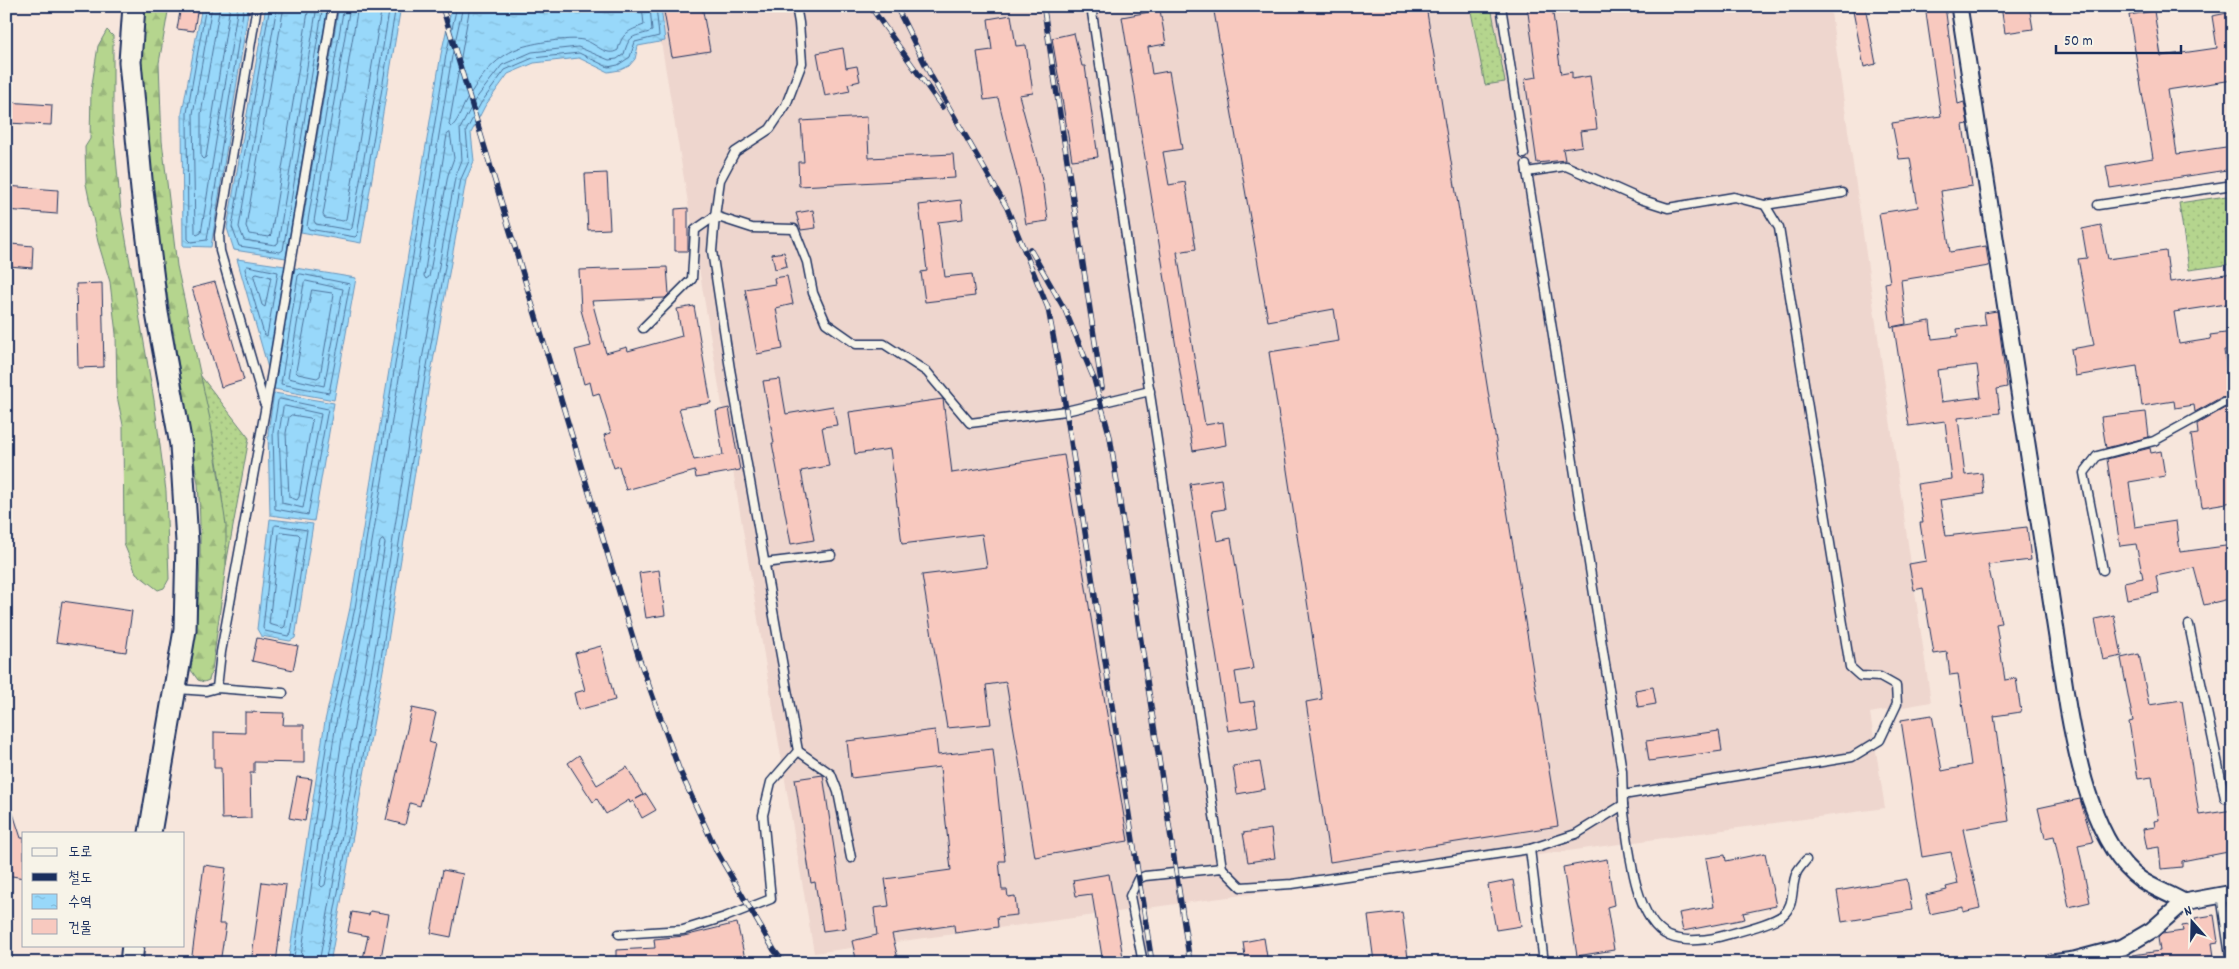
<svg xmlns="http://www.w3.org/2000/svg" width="2239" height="969" font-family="Dekko,'Poor Story',sans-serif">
<defs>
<pattern id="grass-dots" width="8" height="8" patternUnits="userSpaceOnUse" patternTransform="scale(1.25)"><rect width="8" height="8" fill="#b5d58e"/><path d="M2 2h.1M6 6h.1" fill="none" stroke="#9bb77d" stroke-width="1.8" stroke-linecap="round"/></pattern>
<pattern id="forest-firs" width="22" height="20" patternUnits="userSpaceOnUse" patternTransform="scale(1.25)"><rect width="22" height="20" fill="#b5d58e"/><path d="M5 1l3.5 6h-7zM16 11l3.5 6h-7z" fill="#9bb77d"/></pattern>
<pattern id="water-ripples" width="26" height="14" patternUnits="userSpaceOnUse" patternTransform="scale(1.25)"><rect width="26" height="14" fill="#98d8fa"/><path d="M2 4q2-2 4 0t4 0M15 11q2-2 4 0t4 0" fill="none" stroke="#82bad9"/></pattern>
</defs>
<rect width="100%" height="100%" fill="#f7e6dc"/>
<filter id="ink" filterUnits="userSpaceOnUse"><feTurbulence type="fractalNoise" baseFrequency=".02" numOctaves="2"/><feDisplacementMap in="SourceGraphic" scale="10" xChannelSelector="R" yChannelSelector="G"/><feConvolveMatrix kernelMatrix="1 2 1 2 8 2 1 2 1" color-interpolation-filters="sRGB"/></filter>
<g filter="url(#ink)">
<polygon fill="#eed6ce" points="655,6 1830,6 1931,702 1870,713 1885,808 814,953"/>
<g fill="url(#grass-dots)" stroke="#688276">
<polygon points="1470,6 1491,6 1505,82 1485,85"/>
<polygon points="2233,195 2233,264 2189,270 2179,203"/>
<path d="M 200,375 L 249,438 L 226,565 C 226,501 214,437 200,375 Z"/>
</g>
<g fill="url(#forest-firs)" stroke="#688276">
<path d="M 143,6 L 169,6 L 159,63 L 162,141 L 177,266 L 210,419 L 226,525 L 226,565 L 212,670 L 209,680 L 204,682 L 198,680 L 191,670 C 199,607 203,547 198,484 L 150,188 L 139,55 Z"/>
<polygon points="107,30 113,36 113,126 121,211 154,400 166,491 169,579 164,588 158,590 136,573 124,544 123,425 117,396 116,334 110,282 98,242 86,184 85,147 90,139 91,91 98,46"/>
</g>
<g fill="url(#water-ripples)" stroke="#6694bc">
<polygon points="202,6 249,6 211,247 183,246 182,113"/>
<polygon points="266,6 328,6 286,258 234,250 227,228"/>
<polygon points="339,6 401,6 361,243 301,232"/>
<polygon points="452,6 661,6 665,41 638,46 635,59 629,66 620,70 608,72 579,58 534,63 508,74 485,106 471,133 474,161 466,180 430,378 385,659 330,963 288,963 325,721 350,608 441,54"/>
<polygon points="237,259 285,266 268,368"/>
<polygon points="295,268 356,278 334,400 274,389"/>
<polygon points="274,393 334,403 314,521 270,515 268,432"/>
<polygon points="270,519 313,524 295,638 290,641 261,636 257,629"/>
</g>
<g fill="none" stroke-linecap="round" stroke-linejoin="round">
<g stroke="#4d739c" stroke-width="1">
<polyline points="206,6 187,113 188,239 191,242 207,240 244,6"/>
<polyline points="212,6 193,114 195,233 197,235 201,233 238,6"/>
<polyline points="220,6 201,114 201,157 203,159 206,157 230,6"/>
<polyline points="270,6 232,227 239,246 280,252 283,250 323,6"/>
<polyline points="277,6 239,227 244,240 275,245 278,243 317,6"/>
<polyline points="284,6 246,226 249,234 269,237 271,235 309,6"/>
<polyline points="344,6 307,226 309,229 355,237 357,235 396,6"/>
<polyline points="350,6 314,221 316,224 350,230 352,228 390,6"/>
<polyline points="358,6 323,215 325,218 343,221 346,219 382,6"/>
<path d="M 470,6 L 449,125 L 451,127 C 457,123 461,112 464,105 C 477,81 493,58 519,48 C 532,43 569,37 583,40 C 595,42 606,58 618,50 C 622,33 628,31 644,25 L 642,6"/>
<polygon points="450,133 454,158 448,175 429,277 426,279 424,276 447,135"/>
<polygon points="248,266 278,272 267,336 264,334 245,269"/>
<polygon points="257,273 271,277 265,307 262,305 254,277"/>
<polygon points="301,274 350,284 329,393 281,384 298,276"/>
<polygon points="306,281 343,289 324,386 288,378 304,283"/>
<polygon points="312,290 332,293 334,295 320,376 317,378 298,374 296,372"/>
<polygon points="280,399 328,409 308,515 275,509 273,432 278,401"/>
<polygon points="285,406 321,414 303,508 282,503 279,433 283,408"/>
<polygon points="292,415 310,418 312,420 299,497 297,500 289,497 286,433 289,417"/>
<polygon points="276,525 307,530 291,634 288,636 265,631 263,628 274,527"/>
<polygon points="282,532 298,534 300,536 285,626 283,628 269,624 279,534"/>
<polygon points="383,540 385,543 367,656 325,885 322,887 320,885 344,725 380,542"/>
<polyline points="293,963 330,722 355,608 446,55 457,6"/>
<polyline points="300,963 336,723 361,609 452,56 463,6"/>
<path d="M 319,963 L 374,657 L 419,376 L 455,178 L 462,160 L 460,129 L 475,100 L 502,65 L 532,52 L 578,47 L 609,60 L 617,59 L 624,54 C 630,32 634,38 652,31 L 650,6"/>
<polyline points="325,963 381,658 425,377 461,179 469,161 466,131 481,103 505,70 533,58 579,53 608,67 618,65 630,57 635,42 659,36 656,6"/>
</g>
</g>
<g fill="#f8c9bf" stroke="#1b2f5e" fill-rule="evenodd">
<polygon points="181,6 198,6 194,31 177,29"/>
<polygon points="663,6 702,6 710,51 672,57"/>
<polygon points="1213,6 1426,6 1558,826 1330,862 1306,702 1322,699 1269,352 1339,341 1334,309 1268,321"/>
<polygon points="1527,6 1552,6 1561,74 1572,72 1572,79 1590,76 1597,129 1580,131 1582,146 1563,149 1565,160 1537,163 1525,79 1537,77"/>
<polygon points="1852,6 1865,6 1876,64 1864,67"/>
<polygon points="1925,6 1945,6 1958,104 1964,102 1968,124 1963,125 1972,186 1941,191 1950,252 1986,246 1989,266 1901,280 1906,324 1891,327 1885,283 1890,282 1879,213 1918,207 1910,158 1899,159 1892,123 1941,116"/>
<polygon points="2001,6 2029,6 2033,29 2005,33"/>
<polygon points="1160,10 1166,44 1148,47 1152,74 1169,71 1182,149 1163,152 1169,185 1185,182 1196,249 1177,252 1205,425 1223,422 1226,445 1193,451 1122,17"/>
<polygon points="2154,11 2161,56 2217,48 2212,16 2233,12 2233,80 2167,90 2177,154 2233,146 2233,169 2110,188 2106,166 2153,158 2129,15"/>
<polygon points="1011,15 1016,46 1026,45 1033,93 1019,95 1043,184 1048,221 1026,224 1020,188 998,98 984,100 977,52 992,50 988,19"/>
<polygon points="1074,33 1082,66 1085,66 1098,157 1072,160 1052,38"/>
<polygon points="843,48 846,68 857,66 860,81 848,84 850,91 825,96 817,53"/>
<polygon points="6,102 52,105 51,125 6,123"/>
<polygon points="867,117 869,158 953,154 955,178 799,186 798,162 804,162 801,121"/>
<polygon points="607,173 610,229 588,230 585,174"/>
<polygon points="6,186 58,190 57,214 6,210"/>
<polygon points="961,200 963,219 938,222 945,277 972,274 975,296 925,302 921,272 927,271 919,205"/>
<polygon points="688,208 688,251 675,251 675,209"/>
<polygon points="813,210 816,228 801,230 796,213"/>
<polygon points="2101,225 2108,259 2166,251 2170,282 2233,273 2233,303 2174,312 2179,344 2211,339 2210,335 2233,332 2233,349 2224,350 2230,397 2220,398 2195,412 2194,405 2175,408 2174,401 2142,406 2137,366 2075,376 2071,349 2094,345 2078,259 2087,258 2082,229"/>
<polygon points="11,244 33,246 32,268 9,266"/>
<polygon points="784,252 787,266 775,269 772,254"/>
<polygon points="667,267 669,294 665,298 592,301 606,353 627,347 628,351 682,336 677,309 694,306 711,403 679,408 694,460 723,455 716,411 729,408 740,470 696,478 695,471 626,490 619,466 614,468 604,435 611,433 599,393 593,395 590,382 584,384 575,350 591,346 581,310 579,270"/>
<polygon points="787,276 793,304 776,308 783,349 757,354 745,289 775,284 774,278"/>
<polygon points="215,282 244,380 221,387 192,288"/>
<polygon points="102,283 104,367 78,368 76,284"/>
<path d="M 1997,311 L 2007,387 L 1997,389 L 2000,413 L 1958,418 L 1965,475 L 1982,473 L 1984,494 L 1940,500 L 1946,536 L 2027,527 L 2031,560 L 1988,565 L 2001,623 L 1996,624 L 2005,680 L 2016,678 L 2021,712 L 1994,716 L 2009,821 L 1963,829 L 1980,908 L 1963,912 L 1963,907 L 1930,914 L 1926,895 L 1947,890 L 1946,887 L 1958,884 L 1951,852 L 1922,857 L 1901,720 L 1932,715 L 1942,771 L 1971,765 L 1958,674 L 1950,675 L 1947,652 L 1934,654 L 1923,588 L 1914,590 L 1909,564 L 1926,561 L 1920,523 L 1923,523 L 1917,484 L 1952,479 L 1945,421 L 1909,426 L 1894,327 L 1930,321 L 1932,339 L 1958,336 L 1957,329 L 1986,325 L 1984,313 ZM 1977,365 L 1981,397 L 1941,402 L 1937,370 Z"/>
<polygon points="780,379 786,414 833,406 837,425 822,427 829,466 801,471 814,540 791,544 772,443 774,443 763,381"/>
<polygon points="943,399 952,473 1064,455 1128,841 1035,857 1006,682 986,685 991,724 947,728 922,575 987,567 982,534 902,544 890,449 855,454 849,412"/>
<polygon points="2225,408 2232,408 2233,414 2233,502 2202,507 2191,435 2198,434 2197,424"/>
<polygon points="2146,412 2149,437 2106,448 2101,417"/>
<polygon points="2150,448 2151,453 2161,451 2165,476 2129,482 2135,527 2176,521 2180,552 2233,545 2233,598 2204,605 2194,568 2156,576 2159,593 2127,599 2124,582 2143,578 2136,544 2120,546 2107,459"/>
<polygon points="1221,479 1225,509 1212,511 1217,541 1231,538 1253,669 1235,672 1240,703 1254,701 1258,726 1228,731 1190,484"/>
<polygon points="659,570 665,615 646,618 639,573"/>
<polygon points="62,601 132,611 126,652 56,642"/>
<polygon points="2114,615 2122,656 2103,660 2095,619"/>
<polygon points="257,638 298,646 293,670 252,661"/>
<polygon points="601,646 615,700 578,710 574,693 585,690 575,653"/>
<polygon points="2139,654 2149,705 2182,700 2199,815 2233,810 2233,851 2182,861 2182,867 2161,869 2159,847 2147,849 2143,829 2155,827 2154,821 2159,820 2152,777 2138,779 2129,722 2133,721 2121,658"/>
<polygon points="1653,687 1656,704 1638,707 1635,690"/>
<polygon points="412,708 436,713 429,742 435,744 420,806 410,803 405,825 386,820"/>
<polygon points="245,712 284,713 283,725 304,725 304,763 254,762 254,773 250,773 251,818 222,819 221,768 214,768 214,732 245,733"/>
<polygon points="935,730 938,755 993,749 1005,861 999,861 1002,890 1007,890 1008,897 1015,896 1017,915 997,917 998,927 955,933 954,925 892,934 899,963 857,963 852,941 877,935 874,908 889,906 885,879 951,870 940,767 851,778 847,741"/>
<polygon points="1719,731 1722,751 1649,761 1646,741"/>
<polygon points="579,755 597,785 627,767 643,795 636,799 646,794 656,810 642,818 633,801 630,803 629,800 606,814 597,799 593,802 568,763"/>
<polygon points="1260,762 1265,789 1237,794 1233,766"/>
<polygon points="823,775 846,928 823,931 815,882 811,883 795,779"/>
<polygon points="297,777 312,779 305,821 289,818"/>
<polygon points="2080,799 2093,842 2078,845 2090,902 2069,907 2054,836 2045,838 2038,808"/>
<polygon points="6,801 9,801 21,838 24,838 24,878 6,875"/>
<polygon points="1271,829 1275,858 1248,862 1243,833"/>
<polygon points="1765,853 1776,906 1743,913 1745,919 1683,931 1679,913 1714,907 1706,858 1725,855 1726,861"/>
<polygon points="1607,859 1614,905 1607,907 1614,950 1577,956 1563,867"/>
<polygon points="204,865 226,868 219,924 226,924 220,963 191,963"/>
<polygon points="443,870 463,874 451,937 431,933"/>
<polygon points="1109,874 1124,963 1103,963 1092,894 1076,896 1073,880"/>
<polygon points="1907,879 1912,910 1842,922 1837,891"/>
<polygon points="1513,880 1521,926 1496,930 1488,885"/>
<polygon points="262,882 286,885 276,963 251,963"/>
<polygon points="370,911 389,914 380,963 362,963 368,936 348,932 352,912 369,915"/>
<polygon points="1402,912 1408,958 1374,962 1368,916"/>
<polygon points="2214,915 2218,942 2212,943 2215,963 2134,963 2133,955 2160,951 2158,938 2162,934 2183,931 2182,926 2196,924 2195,918"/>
<polygon points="737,923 746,963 616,963 616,950 655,948 654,939 684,936"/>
<polygon points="1264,938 1268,963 1246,963 1243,942"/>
</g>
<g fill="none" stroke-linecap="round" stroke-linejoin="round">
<g stroke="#1b2f5e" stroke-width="11">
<g id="service">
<polyline points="257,6 219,235 220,251 264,403"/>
<polyline points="1091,6 1222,868"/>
<polyline points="1501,6 1524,154"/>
<polyline points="1527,172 1566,166 1640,199 1668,208 1734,197 1765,205 1779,228 1850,667 1860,676 1880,677 1896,686 1897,704 1880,740 1852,757 1623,795"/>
<polyline points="1765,205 1842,193"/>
<polyline points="2098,205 2233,185"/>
<polyline points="643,328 692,279 695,230 715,216 720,180 735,152 770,129 786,105 802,63 799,23 796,6"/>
<polyline points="764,563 831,555"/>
<polyline points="2103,570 2084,473 2097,456 2154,441 2223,403 2233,402"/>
<polyline points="2189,625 2225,798 2233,797"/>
<polyline points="217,688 221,652 272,372 333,6"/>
<polyline points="177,689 206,691 217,688 283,693"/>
<polyline points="798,751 831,774 838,792 851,858"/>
<path d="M 1623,805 C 1628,839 1633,921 1669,936 C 1685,943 1710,940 1726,935 C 1741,931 1771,924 1783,915 C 1796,904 1790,886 1797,872 C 1799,868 1803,864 1806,860"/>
<polyline points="1530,849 1544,963"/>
<polyline points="2221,895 2231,963"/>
<polyline points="619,934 683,930 725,917 771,899 763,815 771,782 798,751 730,369 712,251 715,216 752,228 794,229 807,262 813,293 826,323 856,344 884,344 927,372 970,423 1066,411 1150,391"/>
<polyline points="1143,963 1130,896 1138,879 1145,876 1222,868 1241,887 1292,884 1530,849 1576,834 1623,805 1622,771 1526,165"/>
</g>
</g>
<g stroke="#1b2f5e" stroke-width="19">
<g id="minor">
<path d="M 1959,6 L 2068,708 C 2077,759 2095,847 2140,879 C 2153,888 2170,894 2184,902"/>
<polyline points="2052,963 2074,960 2123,947 2152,930 2184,902 2233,893"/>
</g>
</g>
<g stroke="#1b2f5e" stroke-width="25">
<g id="secondary">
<polyline points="134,6 130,62 142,190 157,313 181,445 187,542 185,630 150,833"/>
<polyline points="131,963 133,945"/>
</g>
</g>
<use href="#service" stroke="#f7f3e8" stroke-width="8"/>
<use href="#minor" stroke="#f7f3e8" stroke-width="15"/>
<use href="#secondary" stroke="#f7f3e8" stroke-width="21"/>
<g stroke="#1b2f5e" stroke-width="5.5">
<g id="rail">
<polyline points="442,6 640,661 679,769 717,852 774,950 784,963"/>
<polyline points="870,6 942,107"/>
<polyline points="896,6 931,76 1007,208 1048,308 1062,384 1152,963"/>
<polyline points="1044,10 1102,388"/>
<polyline points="1030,249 1065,310 1094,379 1110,437 1190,963"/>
</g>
</g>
<use href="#rail" stroke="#f7f3e8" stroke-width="4" stroke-dasharray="11" stroke-linecap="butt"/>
</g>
</g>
<rect width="2239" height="969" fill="none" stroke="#f7f3e8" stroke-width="25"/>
<rect x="12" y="12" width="2214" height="944" fill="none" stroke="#1b2f5e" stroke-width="2" filter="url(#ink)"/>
<rect x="22" y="832" width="162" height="115" fill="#f7f3e8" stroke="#9fa5b1"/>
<rect x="32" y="848" width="25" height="8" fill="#f7f3e8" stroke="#9fa5b1"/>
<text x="68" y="856" font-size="15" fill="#1b2f5e">도로</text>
<rect x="32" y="873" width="25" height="8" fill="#1b2f5e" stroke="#9fa5b1"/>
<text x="68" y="882" font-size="15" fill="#1b2f5e">철도</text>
<rect x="32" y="894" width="25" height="15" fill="url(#water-ripples)" stroke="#9fa5b1"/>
<text x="68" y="906" font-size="15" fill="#1b2f5e">수역</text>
<rect x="32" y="919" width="25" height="15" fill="#f8c9bf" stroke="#9fa5b1"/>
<text x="68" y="932" font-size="15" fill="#1b2f5e">건물</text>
<g transform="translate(2192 922) rotate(340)" stroke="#f7f3e8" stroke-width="4" paint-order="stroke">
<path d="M0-4L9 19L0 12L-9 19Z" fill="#1b2f5e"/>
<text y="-8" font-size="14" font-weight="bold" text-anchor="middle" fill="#1b2f5e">N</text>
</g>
<path d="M2056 45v8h125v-8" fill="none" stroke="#1b2f5e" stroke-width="2.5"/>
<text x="2064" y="45" font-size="15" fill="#1b2f5e" stroke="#f7f3e8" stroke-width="4" paint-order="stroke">50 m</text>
</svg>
